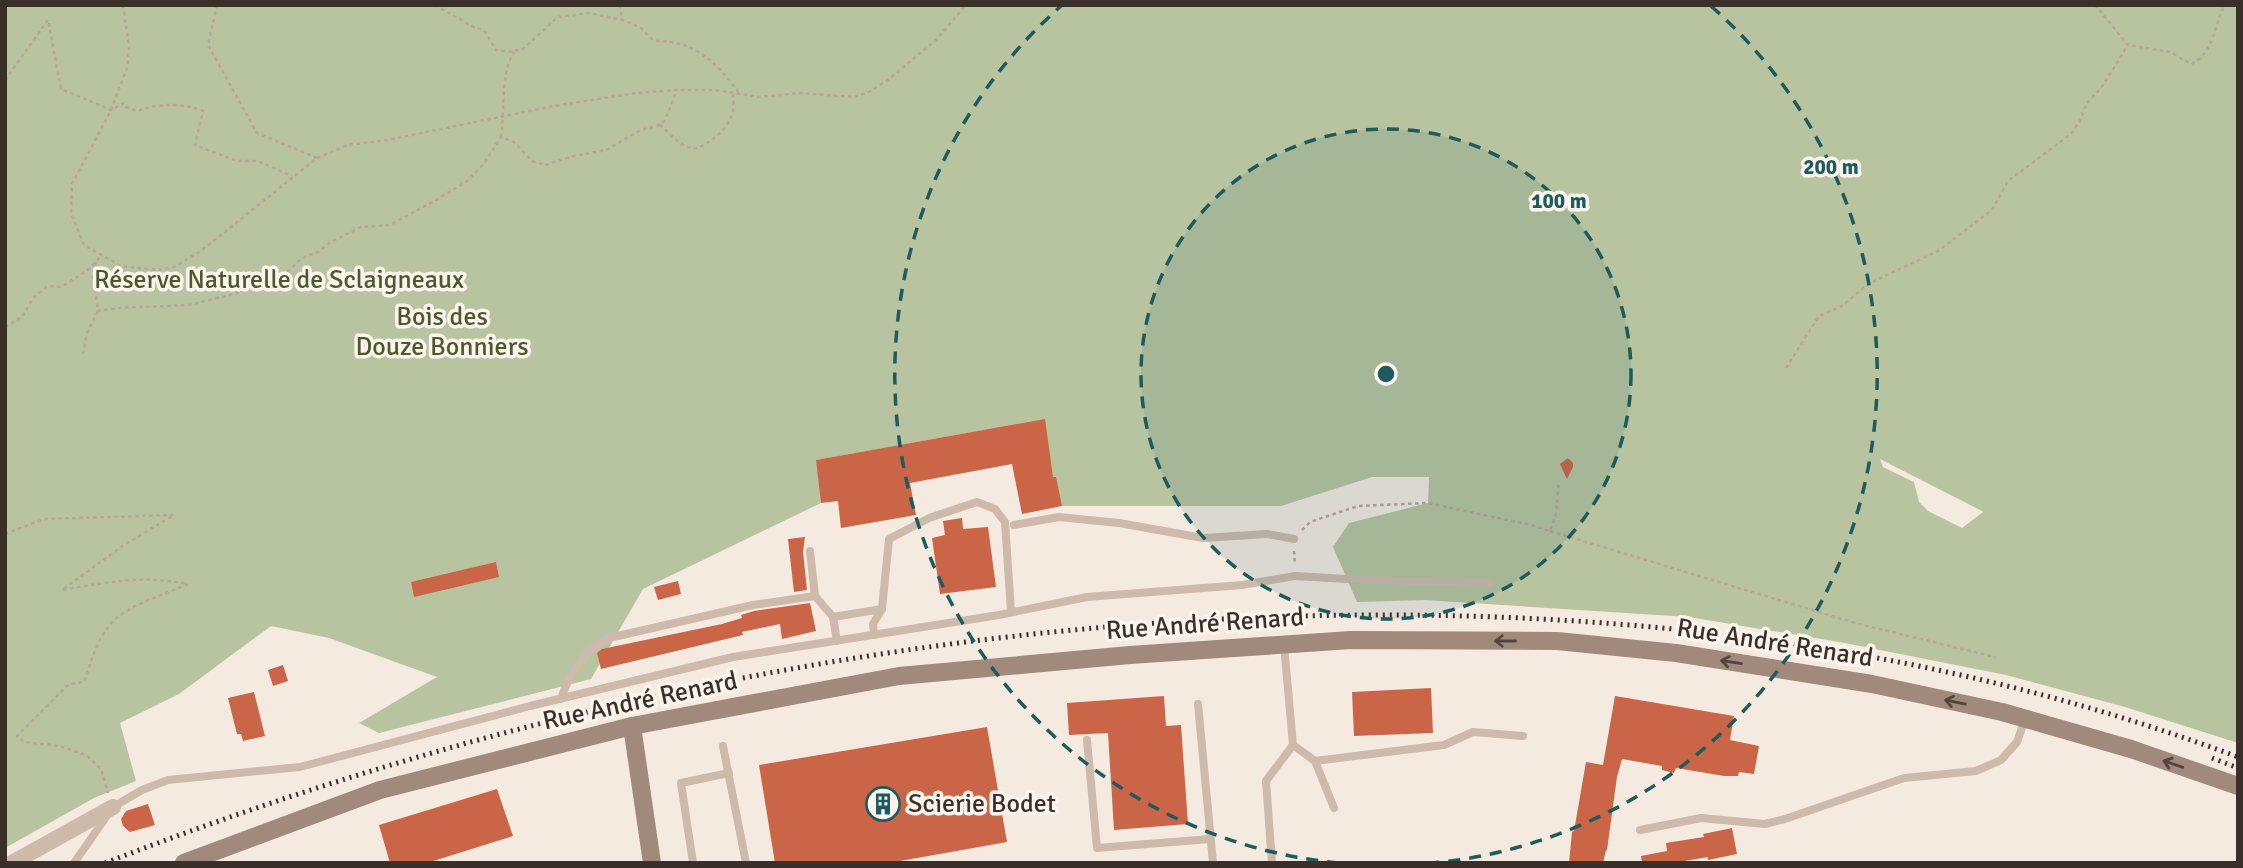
<svg xmlns="http://www.w3.org/2000/svg" width="2243" height="868" font-family="Signika,sans-serif">
<rect width="100%" height="100%" fill="#f4eae0"/>
<path fill="#b8c49f" fill-rule="evenodd" d="M 5,5 L 2238,5 L 2238,743 L 2125,707 L 2006,675 L 1845,643 L 1689,617 L 1425,600 L 1357,602 L 1333,547 L 1349,523 L 1428,503 L 1429,477 L 1372,477 L 1281,506 L 1062,506 L 984,430 L 817,460 L 821,503 L 643,589 L 591,679 L 379,733 L 359,723 L 437,677 L 329,638 L 271,626 L 179,694 L 120,723 L 136,781 L 94,798 L 5,848 ZM 1880,459 L 1982,511 L 1983,512 L 1962,528 L 1928,511 L 1919,502 L 1914,482 L 1883,467 Z"/>
<g fill="#cb6547">
<polygon points="1045,419 1053,477 1056,477 1062,506 1022,514 1012,464 910,483 916,515 841,528 838,501 821,503 816,460"/>
<polygon points="1568,458 1573,463 1573,467 1567,479 1560,464"/>
<polygon points="962,518 963,529 988,527 996,587 940,594 932,538 945,535 943,521"/>
<polygon points="805,537 803,552 807,590 794,592 788,539"/>
<polygon points="496,562 499,577 414,597 411,582"/>
<polygon points="678,581 681,594 658,600 654,587"/>
<polygon points="810,603 816,631 782,639 780,624 742,632 743,635 601,669 597,653 602,649 722,624 742,618 741,615 754,611"/>
<polygon points="283,665 288,681 273,686 268,670"/>
<polygon points="1431,688 1433,733 1354,736 1352,692"/>
<polygon points="254,692 265,736 243,741 241,734 237,734 228,698"/>
<polygon points="1164,696 1166,726 1181,725 1188,824 1114,830 1108,733 1069,735 1067,703"/>
<polygon points="1615,696 1734,716 1730,740 1759,746 1754,774 1739,772 1738,776 1724,776 1676,768 1674,773 1662,770 1662,766 1622,759 1617,777 1607,850 1606,850 1603,863 1569,863 1572,832 1574,831 1586,762 1603,765"/>
<polygon points="987,727 1007,842 889,863 775,863 759,765"/>
<polygon points="497,789 513,836 427,863 390,863 379,825"/>
<polygon points="148,804 155,825 130,832 123,826 121,819 126,811"/>
<polygon points="1732,828 1737,854 1708,860 1708,857 1673,863 1642,863 1641,856 1667,851 1666,843 1704,837 1703,834"/>
</g>
<g fill="none" stroke-linecap="round" stroke-linejoin="round">
<g stroke="#b9a495" stroke-width="2.5" stroke-dasharray="3.5 3.5" stroke-linecap="butt">
<polyline points="123,5 129,47 127,68 111,110 72,184 71,213 84,245 121,266 158,270 174,267 201,251 317,158 348,145 387,140 554,106 636,93 677,90 715,90 759,97 801,93 854,97 869,92 889,79 936,40 966,5"/>
<polyline points="217,5 208,45 257,133 317,158"/>
<polyline points="435,5 475,28 484,30 496,50 509,52 523,49 558,17 589,13 622,20"/>
<path d="M 620,5 L 622,20 L 640,27 L 654,41 C 696,40 716,63 740,94"/>
<path d="M 2095,5 L 2128,45 L 2170,52 L 2191,64 C 2215,53 2213,25 2225,5"/>
<path d="M 5,80 L 48,20 L 61,89 L 111,110 L 124,103 L 126,107 L 138,111 C 156,103 184,103 203,111 L 195,145 L 237,161 L 258,161 L 292,176"/>
<path d="M 660,125 L 681,144 L 693,149 C 710,145 729,129 733,110 C 734,105 733,98 733,93"/>
<path d="M 501,137 C 505,111 500,75 514,52"/>
<polyline points="96,262 93,276 98,311 117,308 189,305 238,293 288,271 302,258 318,252 329,243 361,227 390,225 436,200 466,182 483,165 501,137 514,142 532,161 545,165 574,156 606,150 641,130 660,125 665,120 677,90"/>
<polyline points="5,327 22,317 34,297 48,286 61,287 88,270 101,256"/>
<polyline points="83,354 87,333 98,311"/>
<polyline points="1786,368 1819,316 1842,306 1868,284 1938,251 1992,210 2008,181 2071,134 2080,121 2087,103 2101,88 2128,45"/>
<polyline points="1302,530 1310,522 1358,506 1428,503 1531,525 1550,531 1556,514 1559,481"/>
<polyline points="1550,531 1855,623 1995,657"/>
<path d="M 5,534 L 44,519 L 174,515 L 124,545 L 62,590 C 108,582 141,575 188,584 C 166,594 122,607 109,626 C 96,642 91,663 84,682 L 69,684 L 17,736 L 24,742 L 60,746 L 86,755 L 101,769 L 108,793"/>
<polyline points="1294,551 1295,565"/>
</g>
<g stroke="#cdbaab" stroke-width="8">
<polyline points="1014,525 1059,517 1119,523 1203,538 1267,534 1294,539"/>
<polyline points="810,551 815,596"/>
<polyline points="833,617 837,641"/>
<polyline points="874,635 873,624 882,609 889,539 929,518 977,502 995,509 1005,522 1011,612"/>
<path d="M 561,699 C 569,674 585,649 609,638 L 753,605 L 815,596 L 833,617 L 882,609"/>
<polyline points="1198,704 1213,863"/>
<polyline points="1087,740 1097,848 1210,839"/>
<polyline points="1293,745 1315,761 1444,745 1473,732 1523,736"/>
<polyline points="723,746 746,863"/>
<polyline points="1315,761 1334,808"/>
<polyline points="1640,830 1701,818 1765,824 1785,819 1904,778 1976,771 2001,760 2017,742 2025,719"/>
<polyline points="74,863 113,807 142,790 168,780 300,767 530,706 733,657 999,615 1087,597 1242,585 1295,576 1365,580 1490,583"/>
<polyline points="693,863 681,783 729,773"/>
<polyline points="1272,863 1266,781 1293,745 1284,645"/>
</g>
<polyline stroke="#cdbaab" stroke-width="16" points="12,863 113,807"/>
<g stroke="#a1897c" stroke-width="18">
<polyline points="632,726 652,863"/>
<polyline points="184,863 380,790 632,726 899,676 1130,655 1351,640 1557,641 1676,653 1872,684 2002,712 2131,749 2238,786"/>
</g>
<g stroke="#3b2f2a" stroke-width="5" stroke-dasharray="2 5" stroke-linecap="butt">
<polyline points="2212,758 2238,768"/>
<path d="M 105,863 C 488,715 891,627 1301,616 C 1619,608 1938,645 2238,757"/>
</g>
</g>
<defs><path id="oneway-shaft" d="M-6 0H5M1.5-3L5.5 0L1.5 3" fill="none" stroke-width="1.6" stroke-linecap="round" stroke-linejoin="round" transform="scale(1.75)"/></defs>
<g stroke="#54463e">
<use href="#oneway-shaft" transform="translate(1505 641) rotate(-180)"/>
<use href="#oneway-shaft" transform="translate(1731 662) rotate(-171)"/>
<use href="#oneway-shaft" transform="translate(1955 702) rotate(-168)"/>
<use href="#oneway-shaft" transform="translate(2173 764) rotate(-161)"/>
</g>
<circle cx="1386" cy="374" r="245" fill="#1d5b5f" fill-opacity=".12"/>
<g fill="none" stroke="#1d5b5f" stroke-width="3.5" stroke-dasharray="12 9">
<circle cx="1386" cy="374" r="245"/>
<path d="M1339 863A491 491 0 0 1 1061 6M1711 6A491 491 0 0 1 1433 863"/>
</g>
<defs>
<g id="building-ring" transform="scale(1.75)"><circle r="9.5" fill="#fbf4ed" stroke="#1d5b5f" stroke-width="1.5"/><path d="M-4-6H4V6H1V3H-1V6H-4ZM-2.5-4.3h1.7v1.8h-1.7ZM.8-4.3h1.7v1.8H.8ZM-2.5-1h1.7V.8h-1.7ZM.8-1h1.7V.8H.8Z" fill="#1d5b5f"/></g>
</defs>
<g fill-rule="evenodd">
<use href="#building-ring" x="883" y="804"/>
</g>
<g text-anchor="middle" dominant-baseline="central" stroke-width="7" stroke-linejoin="round" paint-order="stroke">
<g font-size="26" fill="#4a5a2d" stroke="#fbf4ed">
<text x="279" y="280">Réserve Naturelle de Sclaigneaux</text>
<text x="442" y="317">Bois des<tspan x="442" dy="30">Douze Bonniers</tspan></text>
</g>
<g font-size="26" fill="#3b2f2a" stroke="#fbf4ed">
<text transform="translate(1205 624) rotate(-4)">Rue André Renard</text>
<text transform="translate(1775 643) rotate(9)">Rue André Renard</text>
<text transform="translate(640 701) rotate(-12)">Rue André Renard</text>
</g>
<g font-size="26" fill="#3b2f2a" stroke="#fbf4ed" text-anchor="start">
<text x="908" y="804">Scierie Bodet</text>
</g>
</g>
<circle cx="1386" cy="374" r="10" fill="#1d5b5f" stroke="#fbf4ed" stroke-width="3.5"/>
<g font-size="21" text-anchor="middle" font-weight="bold" fill="#1d5b5f" stroke="#fbf4ed" stroke-width="7" stroke-linejoin="round" paint-order="stroke">
<text x="1831" y="174">200 m</text>
<text x="1559" y="208">100 m</text>
</g>
<rect width="2243" height="868" fill="none" stroke="#3b2f2a" stroke-width="14"/>
</svg>
